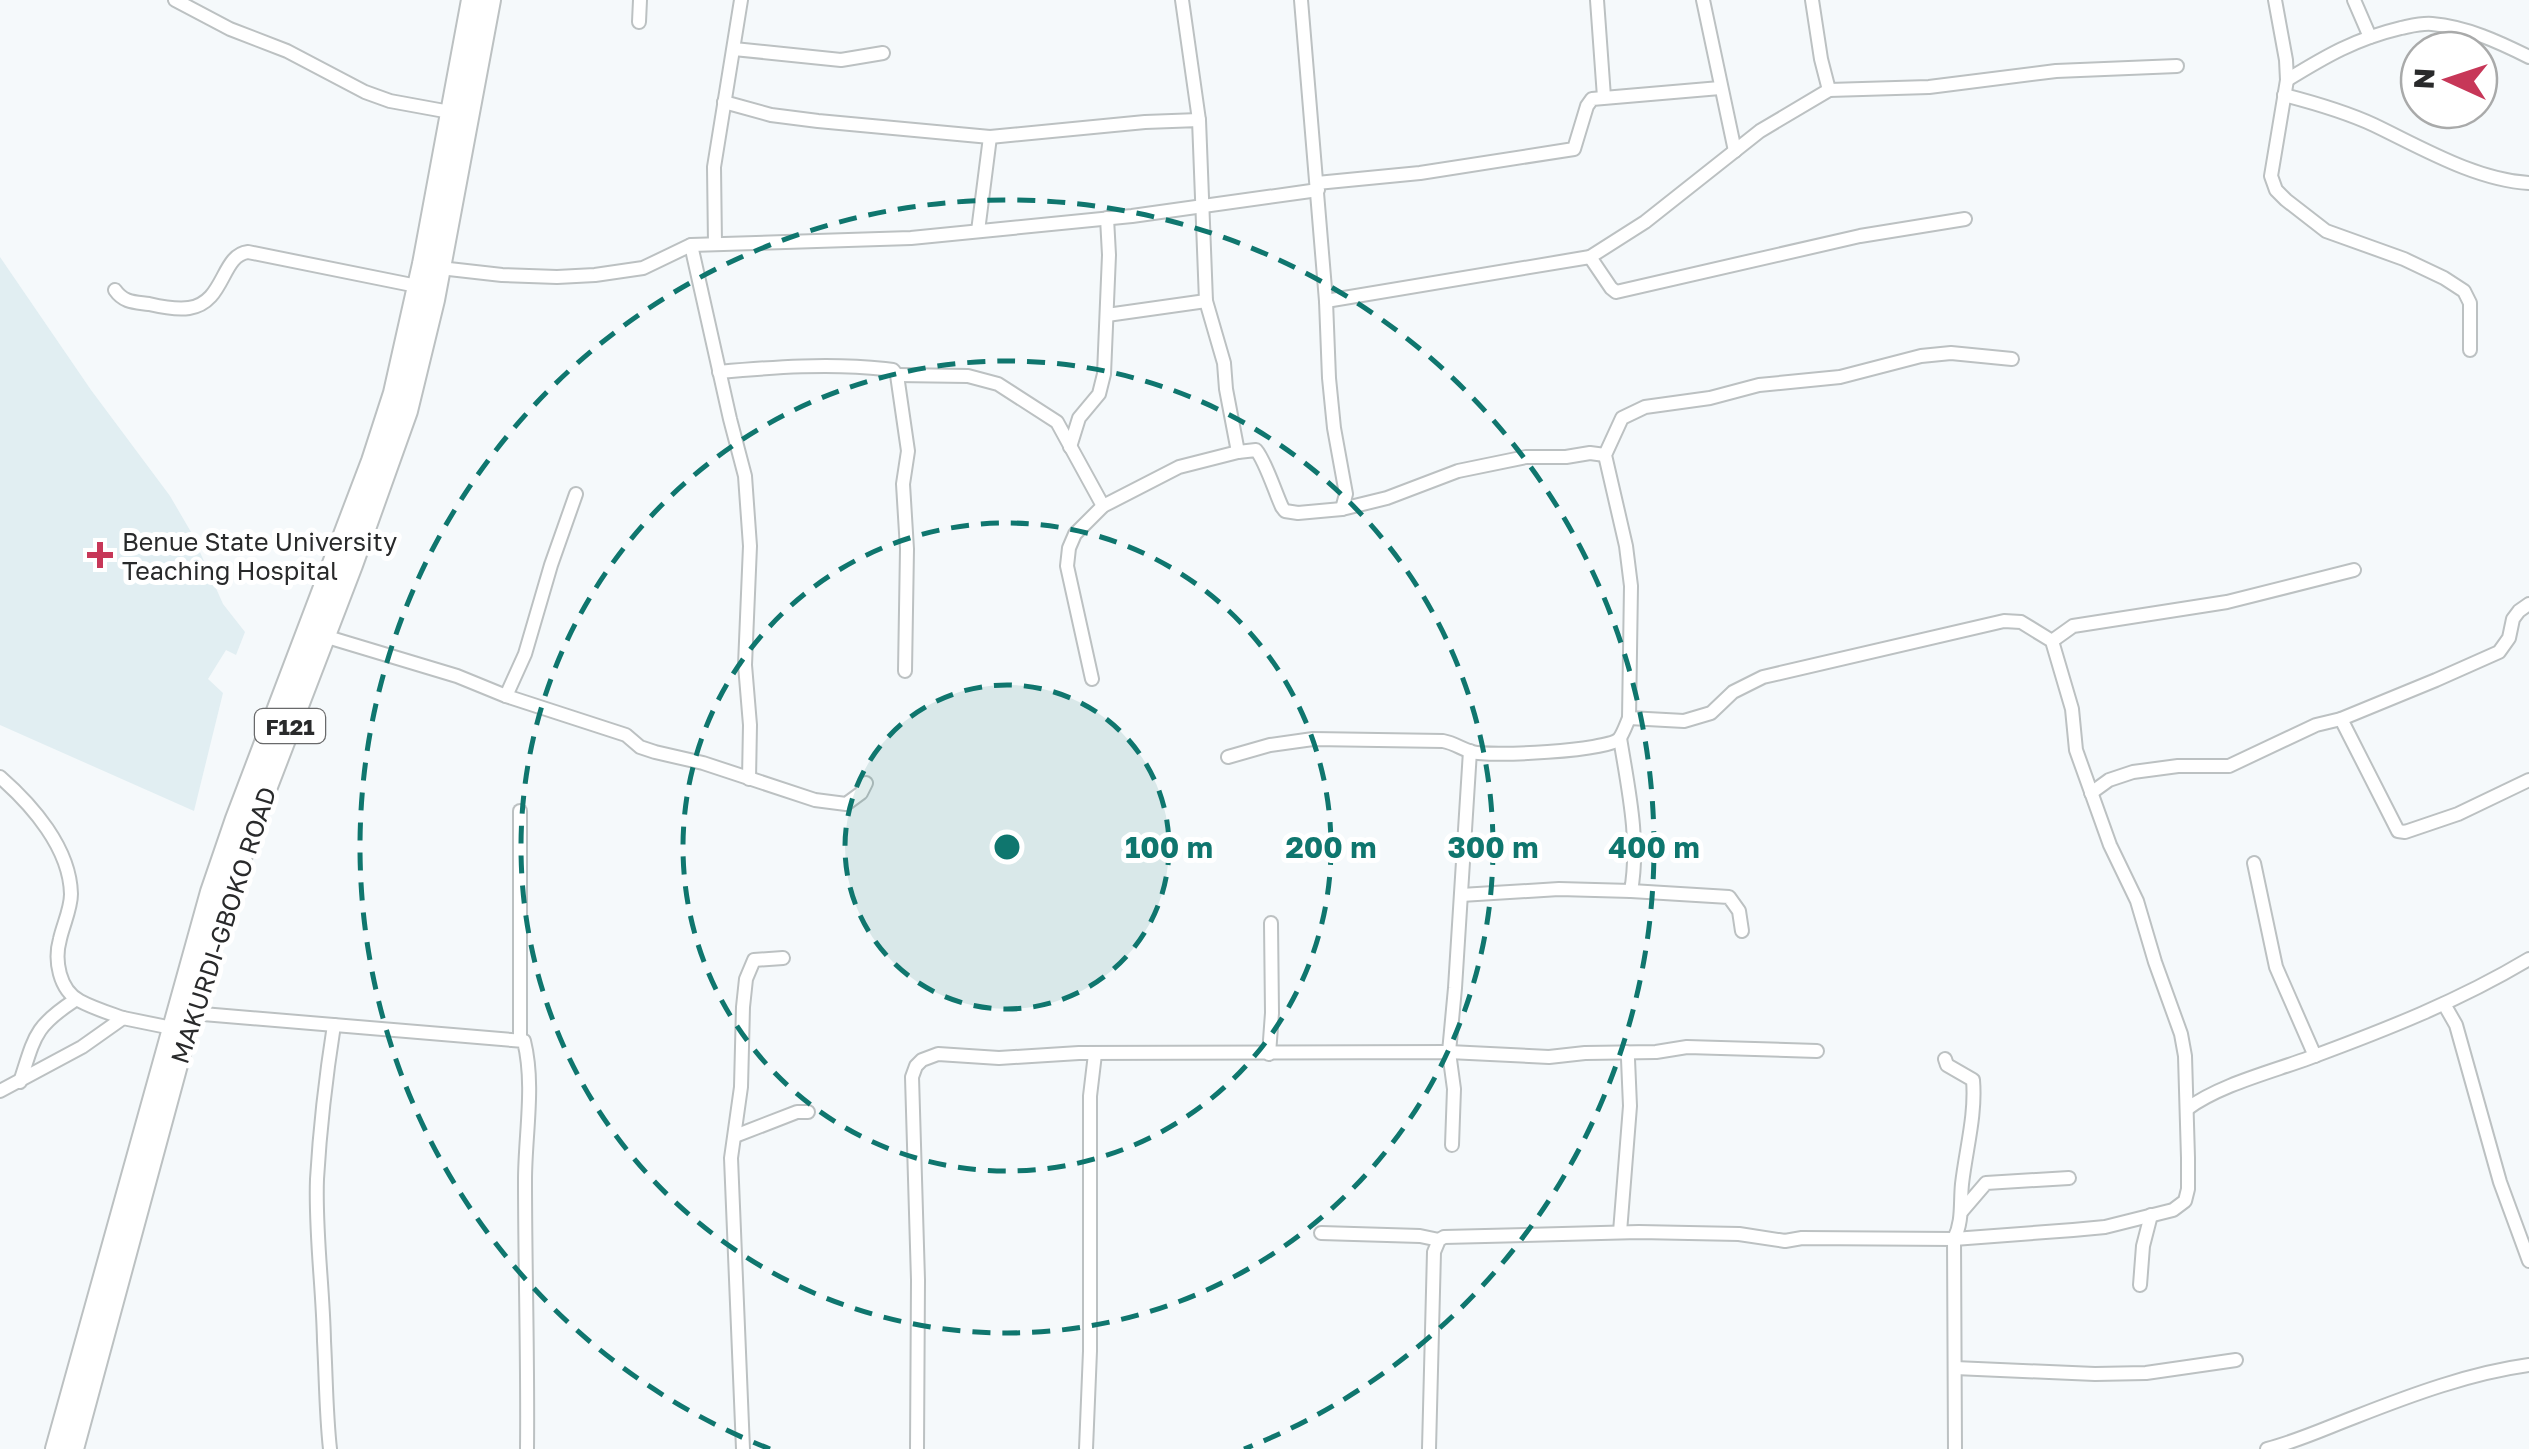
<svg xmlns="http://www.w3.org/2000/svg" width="2529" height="1449" font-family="'Golos Text',sans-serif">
<rect width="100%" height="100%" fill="#f5f9fb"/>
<polygon fill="#e1eef2" points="0,257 91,390 170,496 191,532 223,604 245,632 236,655 226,650 208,679 223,693 194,811 0,725"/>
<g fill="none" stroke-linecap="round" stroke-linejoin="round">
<g stroke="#bcc1c2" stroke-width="16">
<g id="minor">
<polyline points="175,0 230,29 287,51 365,92 390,101 450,112"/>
<polyline points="1182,0 1199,120"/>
<polyline points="1301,0 1326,301 1329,378 1334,428 1346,494 1342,509"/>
<polyline points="1597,0 1604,97"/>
<polyline points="1703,0 1735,151"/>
<polyline points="2275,0 2286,60 2287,80 2271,176 2276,190 2286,200 2326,231 2404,259 2444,278 2464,291 2470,303 2470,350"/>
<polyline points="2354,0 2370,37"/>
<polyline points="639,22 640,0"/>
<polyline points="734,49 841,60 883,53"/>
<path d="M 2287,80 C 2326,56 2355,39 2401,28 C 2411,26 2422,23 2432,24 C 2467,27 2499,42 2529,57"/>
<polyline points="1829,90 1929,87 2056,71 2177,66"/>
<path d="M 2284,95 C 2315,103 2346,112 2374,125 C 2422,148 2476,180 2529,183"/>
<polyline points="724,102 771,115 818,121 990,137 1145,122 1199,120 1206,301 1224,363 1226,389 1238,452"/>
<polyline points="1317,183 1420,173 1574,149 1587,106 1592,99 1720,88"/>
<polyline points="978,231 990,137"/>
<polyline points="715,244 714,167 741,0"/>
<polyline points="691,245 730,419 745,476 750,546 745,665 750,725 749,779"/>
<polyline points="1590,257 1611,288 1616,292 1860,236 1965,219"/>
<polyline points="440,268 502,275 557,277 595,275 643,268 691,245 911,238 1132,216 1318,190"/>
<path d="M 115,290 C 124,303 135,302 149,304 C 162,307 176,310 189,308 C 225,303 221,255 248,252 L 417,286"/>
<polyline points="1326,301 1590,257 1645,222 1760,131 1829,90 1821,59 1812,0"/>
<polyline points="1107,315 1206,301"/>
<path d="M 719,372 C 774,367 830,363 885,369 L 893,370 L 897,375 L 908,451 L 903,484 L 907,549 L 905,671"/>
<polyline points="897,375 968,376 998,384 1057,422 1103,506"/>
<polyline points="1070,447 1079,418 1099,394 1104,374 1109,255 1107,218"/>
<polyline points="324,636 457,676 506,696 626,735 640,747 655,752 703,763 815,800 846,804 861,793 866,783"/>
<polyline points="2052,641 2073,626 2227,602 2354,570"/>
<path d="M 1092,679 L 1067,566 L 1069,548 L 1075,534 L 1103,506 L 1179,467 L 1238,452 L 1256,450 C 1265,460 1275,492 1282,507 L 1285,511 L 1298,513 L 1342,509 L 1387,498 L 1458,471 L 1526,457 L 1566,457 L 1590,453 L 1605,455"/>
<polyline points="506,696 525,654 551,565 576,494"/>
<polyline points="2341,719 2398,831 2405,832 2458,814 2529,780"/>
<path d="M 1228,757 L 1270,745 L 1313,739 L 1443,741 C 1454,743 1462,749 1472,752 C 1490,757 1607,751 1619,739 C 1623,734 1626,725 1629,718 L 1631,586 L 1626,546 L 1605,455 L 1622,418 L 1645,407 L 1710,398 L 1759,385 L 1840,377 L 1921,356 L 1951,353 L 2012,359"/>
<path d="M 0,777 C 32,805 70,848 71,894 C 71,909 63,925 60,939 C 54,960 59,990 80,1001 C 93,1008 109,1013 123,1018"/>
<polyline points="2091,793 2109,780 2133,772 2178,766 2229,766 2316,725 2341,719 2436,680 2499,652 2509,638 2513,619 2519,611 2529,604"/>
<polyline points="2254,863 2276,967 2315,1056"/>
<polyline points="1631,891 1729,897 1739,911 1742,931"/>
<path d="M 1461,895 L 1559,889 L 1631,891 C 1640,840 1628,788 1620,738"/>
<polyline points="2444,1004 2456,1025 2500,1182 2529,1261"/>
<path d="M 191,1013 L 524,1041 C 535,1085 525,1135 525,1180 C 525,1269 528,1359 527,1449"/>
<polyline points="520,1040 520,811"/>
<polyline points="1269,1054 1272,1013 1271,923"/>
<path d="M 1945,1059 L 1947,1065 L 1973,1080 C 1976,1115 1966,1149 1962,1184 C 1960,1204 1963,1221 1954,1239 L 1955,1449"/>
<path d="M 20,1082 C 35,1036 34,1027 75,1000"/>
<polyline points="0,1091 82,1047 123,1018 172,1028"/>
<path d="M 2187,1109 C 2219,1085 2271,1072 2309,1058 C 2385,1030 2459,1001 2529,959"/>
<polyline points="735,1136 797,1112 808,1112"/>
<polyline points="1452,1145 1454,1089 1449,1052 1455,988 1470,751"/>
<polyline points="1962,1211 1986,1183 2069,1178"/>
<polyline points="1620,1232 1630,1106 1628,1059 1626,1052"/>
<polyline points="1321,1233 1420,1236 1439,1240"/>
<polyline points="2140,1285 2143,1246 2151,1215"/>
<polyline points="1955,1368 2095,1374 2146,1373 2236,1360"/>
<path d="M 330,1449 C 326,1413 326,1377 324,1341 C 323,1287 315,1233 317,1179 C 320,1127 326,1076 334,1025"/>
<polyline points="743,1449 731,1158 741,1087 743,1007 746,979 754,960 783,958"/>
<polyline points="917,1449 918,1280 912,1077 916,1066 922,1060 938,1054 999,1058 1079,1053 1449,1052 1549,1057 1585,1053 1656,1052 1687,1047 1817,1051"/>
<polyline points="1086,1449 1090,1351 1090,1096 1095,1054"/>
<polyline points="1429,1449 1434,1252 1439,1240 1444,1237 1639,1232 1739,1234 1785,1241 1802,1238 1954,1239 2073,1230 2105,1227 2173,1210 2185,1201 2188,1189 2188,1158 2185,1056 2181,1034 2155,962 2137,901 2110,845 2076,750 2072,709 2052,641 2021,622 2004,621 1763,677 1733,692 1711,713 1684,721 1629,718"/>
<path d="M 2267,1449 C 2298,1441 2326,1428 2355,1417 C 2411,1395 2470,1373 2529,1365"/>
</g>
</g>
<g stroke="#bcc1c2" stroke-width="24">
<g id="primary">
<polyline points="56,1449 211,892 236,819 372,461 394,393 423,264 472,0"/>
<polyline points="73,1449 191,1013 223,912 251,828 352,565 407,411 434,300 490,0"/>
</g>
</g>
<use href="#minor" stroke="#fff" stroke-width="12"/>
<use href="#primary" stroke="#fff" stroke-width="20"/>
</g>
<circle cx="1007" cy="847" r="162" fill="#0f766e" fill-opacity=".12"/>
<g fill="none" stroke="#0f766e" stroke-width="5" stroke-dasharray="18 12">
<circle cx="1007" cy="847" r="162"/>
<circle cx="1007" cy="847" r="324"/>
<circle cx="1007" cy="847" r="486"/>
<path d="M770 1449A647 647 0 1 1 1244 1449"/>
</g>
<path fill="#c73758" stroke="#fff" stroke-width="4" d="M95 540h10v10h10v10h-10v10h-10v-10h-10v-10h10z"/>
<g text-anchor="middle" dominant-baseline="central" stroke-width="10" stroke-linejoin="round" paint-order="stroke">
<rect fill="#fff" stroke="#696a6b" stroke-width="2.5" x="255" y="709" width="70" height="34" rx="8"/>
<g font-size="22" font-weight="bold" fill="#292a2b">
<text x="290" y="726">F121</text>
</g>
<g font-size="25" fill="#292a2b" stroke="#fff" text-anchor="start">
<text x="122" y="541">Benue State University<tspan x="122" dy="29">Teaching Hospital</tspan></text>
</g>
<g font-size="25" fill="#292a2b" stroke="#fff">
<text transform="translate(223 925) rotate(-72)">MAKURDI-GBOKO ROAD</text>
</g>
</g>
<circle cx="1007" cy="847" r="15" fill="#0f766e" stroke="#fff" stroke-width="5"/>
<g font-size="30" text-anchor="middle" font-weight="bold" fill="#0f766e" stroke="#fff" stroke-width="10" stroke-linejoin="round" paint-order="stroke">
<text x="1169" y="858">100 m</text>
<text x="1331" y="858">200 m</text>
<text x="1493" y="858">300 m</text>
<text x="1654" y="858">400 m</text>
</g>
<g transform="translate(2449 80) rotate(273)"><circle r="48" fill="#ffffff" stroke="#a9aaaa" stroke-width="2.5"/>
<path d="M0-8L18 38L0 25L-18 38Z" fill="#c73758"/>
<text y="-15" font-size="28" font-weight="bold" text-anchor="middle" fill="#292a2b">N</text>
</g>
</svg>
